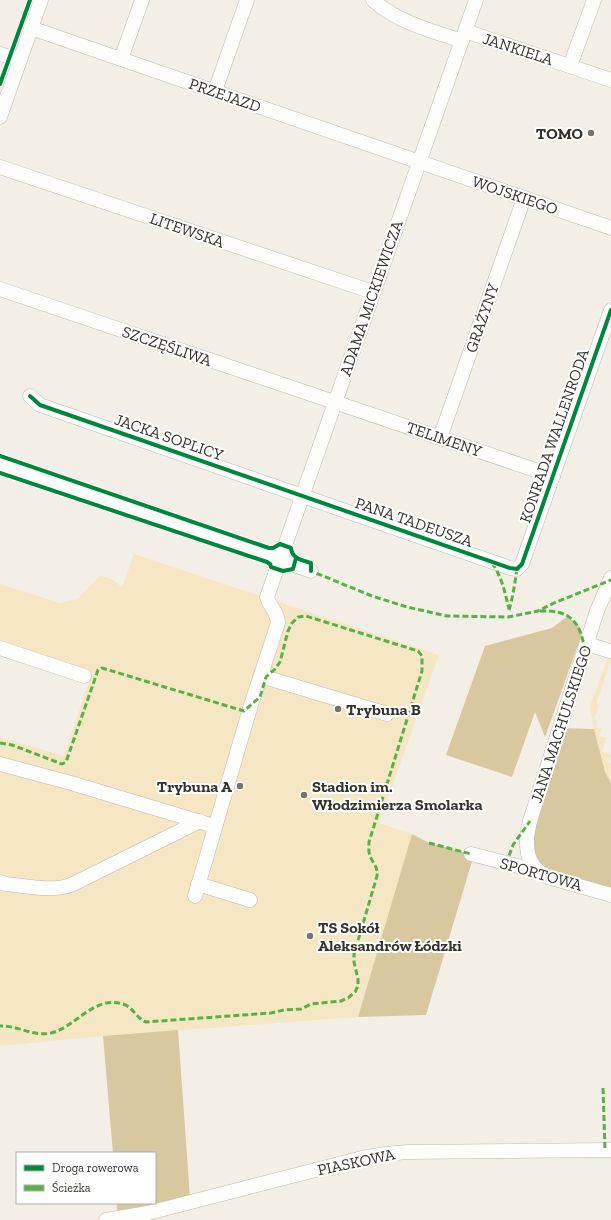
<svg xmlns="http://www.w3.org/2000/svg" width="611" height="1220" font-family="'Zilla Slab',serif">
<rect width="100%" height="100%" fill="#f3efe6"/>
<g fill="#f5e7c3">
<path d="M 134,554 L 439,655 L 379,823 L 412,834 L 358,1017 L 103,1036 L 0,1046 L 0,737 L 64,756 L 92,673 L 0,642 L 0,584 L 60,603 L 77,599 L 100,576 C 110,577 116,581 122,588 Z"/>
<polygon points="609,655 611,656 611,660 596,704 599,705 594,719 597,720 595,727 602,729 599,736 606,738 602,751 611,755 609,762 611,763 611,783 605,772 594,729 590,706"/>
</g>
<g fill="#d8c8a0">
<polygon points="568,616 579,626 582,634 545,737 535,712 512,777 446,755 485,646 552,628"/>
<polygon points="560,728 594,729 605,772 611,783 611,889 538,871 527,847"/>
<polygon points="412,834 429,843 471,854 473,858 426,1015 358,1017"/>
<polygon points="178,1030 190,1198 117,1211 117,1203 155,1203 155,1153 113,1153 103,1036"/>
</g>
<g fill="none" stroke-linecap="round" stroke-linejoin="round">
<g stroke="#bebab3" stroke-width="15">
<g id="minor">
<path d="M 373,0 C 397,22 432,31 462,41"/>
<polyline points="31,28 611,228"/>
<polyline points="465,31 611,80"/>
<polyline points="0,54 20,60"/>
<polyline points="121,59 142,0"/>
<polyline points="570,66 594,0"/>
<polyline points="215,91 247,0"/>
<polyline points="0,117 41,0"/>
<polyline points="0,167 373,292"/>
<polyline points="0,289 553,476"/>
<polyline points="30,396 40,405 510,568 517,569 522,564 611,310"/>
<polyline points="440,438 524,198"/>
<polyline points="0,464 311,571"/>
<polyline points="587,644 610,651"/>
<polyline points="0,648 84,676"/>
<polyline points="261,676 387,714"/>
<polyline points="0,764 71,783 214,826"/>
<polyline points="471,854 538,871 548,877 611,895"/>
<path d="M 538,871 C 535,868 532,864 530,860 C 525,848 527,833 530,821 L 597,611 L 611,578"/>
<path d="M 0,882 L 6,884 C 27,886 51,892 71,885 L 200,821"/>
<polyline points="198,884 250,900"/>
<path d="M 195,896 L 251,705 L 278,623 C 277,609 270,609 267,597 L 476,0"/>
<polyline points="106,1220 148,1213 362,1158 385,1154 408,1152 611,1150"/>
</g>
</g>
<use href="#minor" stroke="#fdfdfb" stroke-width="14"/>
<g stroke="#56b246" stroke-width="3" stroke-dasharray="6 3" stroke-linecap="butt">
<path d="M 492,563 C 502,577 505,593 509,609"/>
<polyline points="311,568 311,571 372,596 407,607 447,616 508,617 538,611 554,603 611,580"/>
<path d="M 509,610 C 513,597 515,582 517,569"/>
<path d="M 540,611 C 571,610 580,621 585,651"/>
<path d="M 0,743 L 12,745 L 62,764 L 66,762 L 98,670 L 102,668 L 244,711 L 260,697 L 266,677 L 275,669 L 280,662 L 288,631 L 292,623 L 298,617 L 306,616 L 418,651 L 422,656 L 422,671 L 369,842 C 369,847 368,853 371,858 C 374,865 378,867 377,876 L 354,954 L 354,962 L 358,979 L 358,986 L 355,992 L 348,998 L 341,1001 L 311,1004 L 301,1009 L 284,1010 L 271,1013 L 146,1022 C 136,1018 133,1007 123,1004 C 94,995 76,1027 51,1033 C 33,1037 17,1025 0,1026"/>
<polyline points="429,843 471,854"/>
<polyline points="506,864 513,845 530,821"/>
<polyline points="603,1088 605,1150"/>
</g>
<g stroke="#fff" stroke-width="6">
<g id="cycleway">
<polyline points="0,84 30,0"/>
<polyline points="30,396 40,405 510,568 517,569 522,564 611,310"/>
<path d="M 0,456 L 269,548 L 273,548 L 280,544 L 291,548 C 292,559 302,560 311,563 L 311,571"/>
<polyline points="0,473 267,562 270,564 271,567 283,571 293,569 296,558"/>
</g>
</g>
<use href="#cycleway" stroke="#00873e" stroke-width="4"/>
</g>
<g fill="#78746c" stroke="#fff" stroke-width="1.5">
<circle cx="591" cy="133" r="4"/>
<circle cx="338" cy="709" r="4"/>
<circle cx="240" cy="786" r="4"/>
<circle cx="304" cy="795" r="4"/>
<circle cx="310" cy="936" r="4"/>
</g>
<g text-anchor="middle" dominant-baseline="central" stroke-width="4" stroke-linejoin="round" paint-order="stroke">
<g font-size="16" fill="#35322b" stroke="#fff">
<text transform="translate(518 49) rotate(18)">JANKIELA</text>
<text transform="translate(225 95) rotate(19)">PRZEJAZD</text>
<text transform="translate(515 195) rotate(19)">WOJSKIEGO</text>
<text transform="translate(187 230) rotate(19)">LITEWSKA</text>
<text transform="translate(371 298) rotate(-71)">ADAMA MICKIEWICZA</text>
<text transform="translate(482 318) rotate(-71)">GRAŻYNY</text>
<text transform="translate(167 346) rotate(19)">SZCZĘŚLIWA</text>
<text transform="translate(554 436) rotate(-71)">KONRADA WALLENRODA</text>
<text transform="translate(169 437) rotate(19)">JACKA SOPLICY</text>
<text transform="translate(444 439) rotate(19)">TELIMENY</text>
<text transform="translate(414 522) rotate(19)">PANA TADEUSZA</text>
<text transform="translate(561 724) rotate(-72)">JANA MACHULSKIEGO</text>
<text transform="translate(541 874) rotate(16)">SPORTOWA</text>
<text transform="translate(356 1162) rotate(-12)">PIASKOWA</text>
</g>
<g font-size="16" font-weight="bold" fill="#35322b" stroke="#fff" text-anchor="start">
<text x="583" y="133" text-anchor="end">TOMO</text>
<text x="346" y="709">Trybuna B</text>
<text x="232" y="786" text-anchor="end">Trybuna A</text>
<text x="312" y="786">Stadion im.<tspan x="312" dy="18">Włodzimierza Smolarka</tspan></text>
<text x="318" y="927">TS Sokół<tspan x="318" dy="18">Aleksandrów Łódzki</tspan></text>
</g>
</g>
<rect x="16" y="1152" width="140" height="52" fill="#ffffff" stroke="#aeadaa"/>
<rect x="24" y="1165" width="20" height="6" fill="#00873e" stroke="#aeadaa"/>
<text x="52" y="1172" font-size="12" fill="#35322b">Droga rowerowa</text>
<rect x="24" y="1185" width="20" height="6" fill="#56b246" stroke="#aeadaa"/>
<text x="52" y="1192" font-size="12" fill="#35322b">Ścieżka</text>
</svg>
